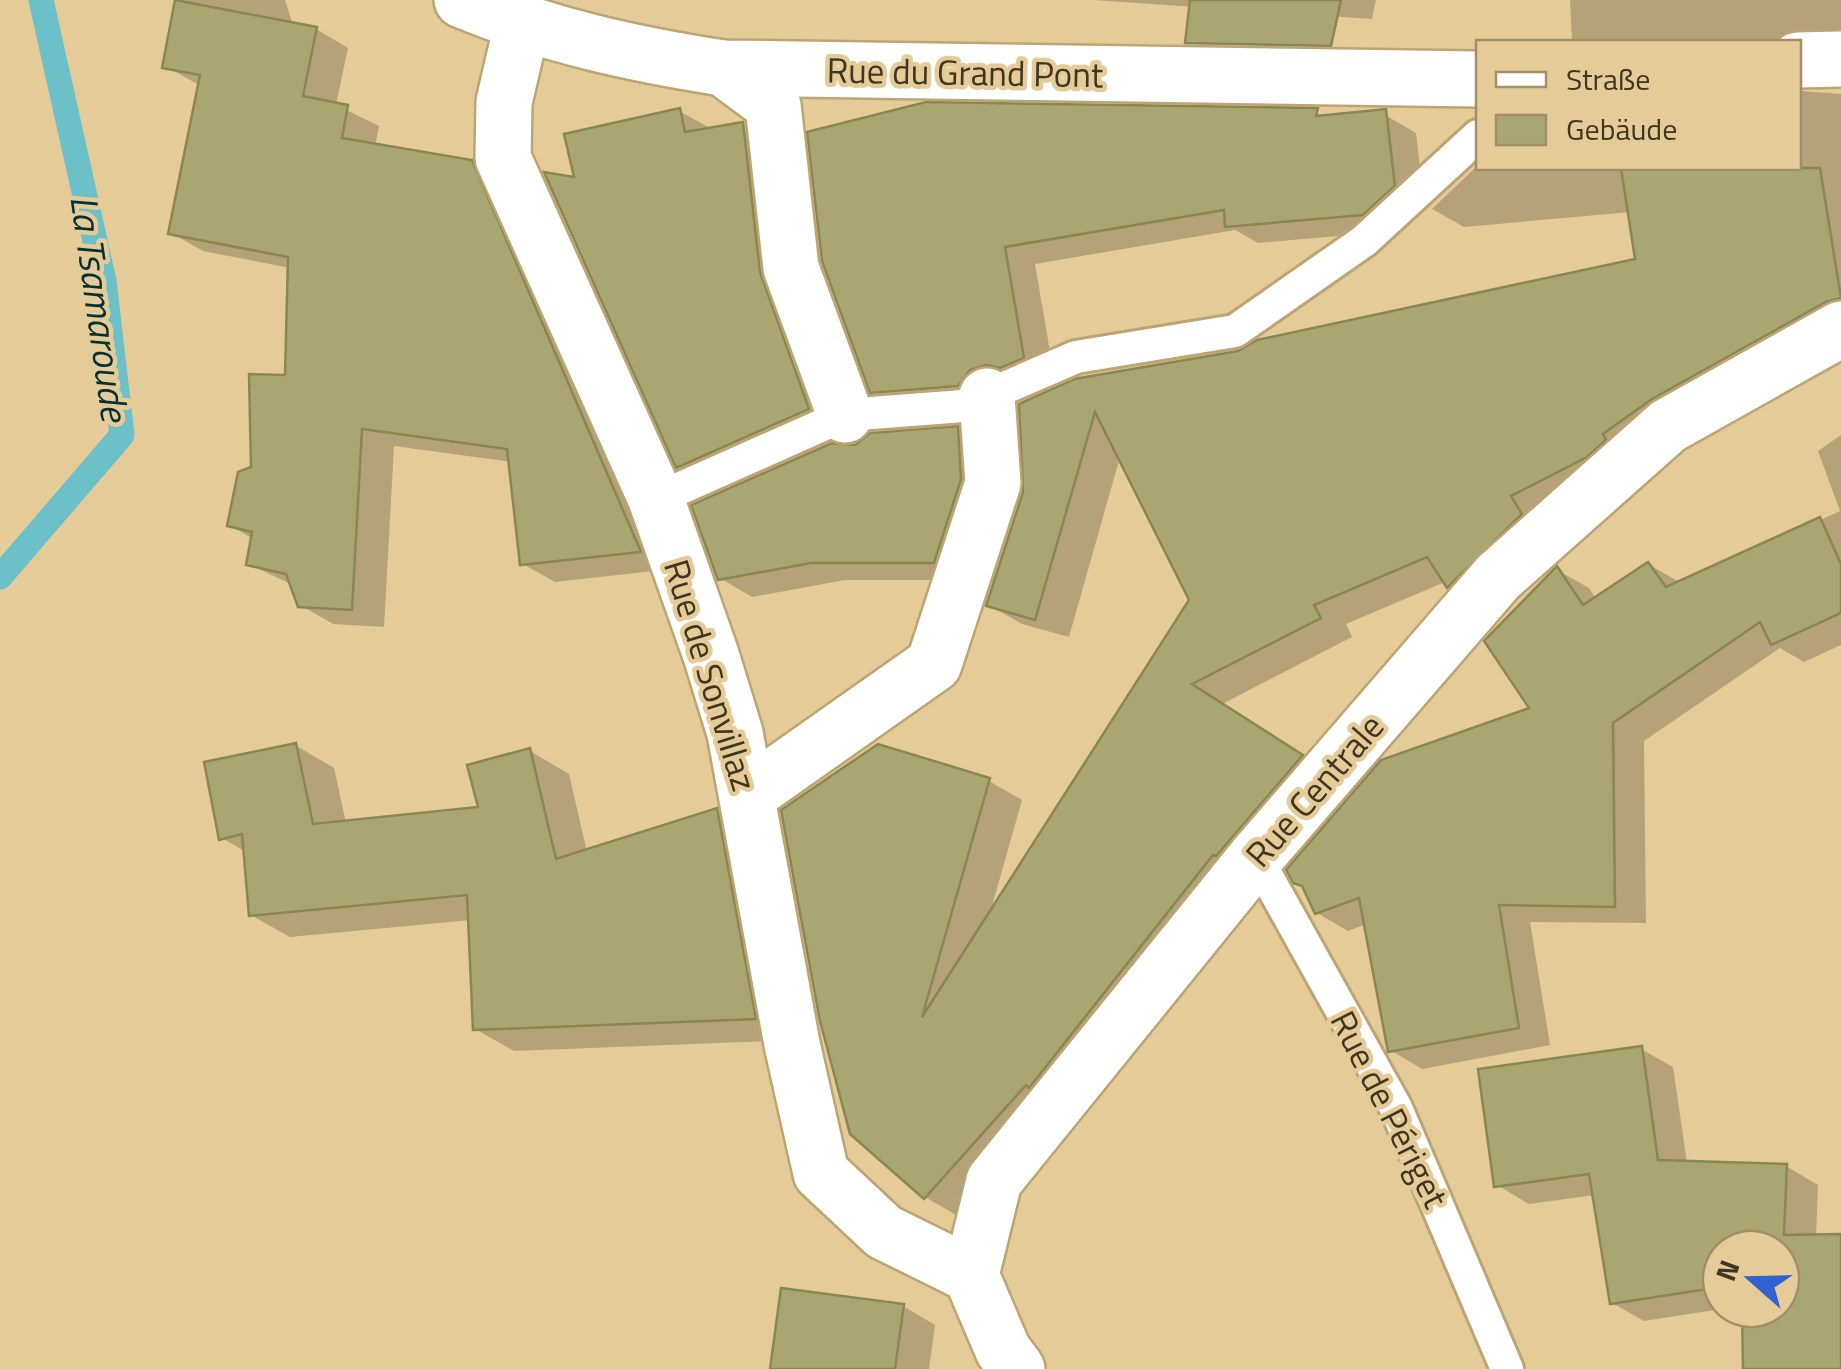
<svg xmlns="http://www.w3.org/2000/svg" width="1841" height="1369" font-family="'Titillium Web',sans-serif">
<rect width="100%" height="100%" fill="#e4cb98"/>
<g fill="#0003">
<polygon points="178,0 285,0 293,25 316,29 348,48 336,105 379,126 375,146 471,162 504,181 672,569 555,582 523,564 511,462 394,446 384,627 333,624 300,605 293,585 248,564 253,539 230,525 288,377 290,268 203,251 171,233 201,86 165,66"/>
<polygon points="1093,0 1376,0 1372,19"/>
<polygon points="1570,0 1841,0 1841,48 1799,80 1802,91 1841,94 1841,330 1686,417 1482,605 1445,582 1346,624 1352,637 1222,704 1334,776 958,1216 925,1197 852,1132 989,781 1022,800 990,913 1192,600 1120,457 1069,637 1022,624 989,605 1025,492 1021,405 1638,260 1631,212 1464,227 1432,209 1478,165 1798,168 1798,42 1572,42"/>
<polygon points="679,111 710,128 731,124 763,142 778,370 794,370 826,389 840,427 710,485 678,466 577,180"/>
<polygon points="1316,113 1325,118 1385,115 1416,133 1422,184 1394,231 1258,243 1235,230 1035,264 1054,375 903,409 872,391 824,260"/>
<polygon points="957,429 989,447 966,580 845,580 752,597 720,578 856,447"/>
<polygon points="1841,435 1841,645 1804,662 1780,648 1644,741 1646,923 1530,922 1550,1045 1422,1069 1390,1050 1366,924 1348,931 1317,913 1533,709 1557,570 1589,588 1596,599 1648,564 1681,583 1840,511 1818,451"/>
<polygon points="295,745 334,768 346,823 481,810 530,751 569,774 587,852 717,811 756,833 793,1040 514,1051 475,1029 471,920 290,937 251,915 246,852 222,838"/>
<polygon points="1641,1049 1673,1067 1687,1163 1786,1166 1818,1185 1816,1237 1841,1236 1841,1369 1745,1369 1744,1309 1781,1309 1781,1249 1721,1249 1721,1309 1644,1321 1612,1303 1595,1195 1529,1204 1497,1185"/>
<polygon points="903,1306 935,1325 929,1369 773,1369"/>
</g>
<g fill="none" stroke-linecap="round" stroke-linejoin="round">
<polyline stroke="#6cc0c8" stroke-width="25" points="0,577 122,435 104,281 41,0"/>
</g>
<g fill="#aaa671" stroke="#8b8753" stroke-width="2.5">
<polygon points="175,0 317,27 303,96 348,105 342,138 472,160 641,552 520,565 507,449 362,429 352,610 298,607 286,574 246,565 252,532 227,526 238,472 251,467 249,374 285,375 288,257 168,234 200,75 162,68"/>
<polygon points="1190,0 1341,0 1331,46 1185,43"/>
<polygon points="926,102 1318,108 1316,116 1386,109 1395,186 1363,215 1225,227 1224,210 1005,247 1024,358 1000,368 986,365 970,370 958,386 870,393 822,261 807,132"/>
<polygon points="680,108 685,132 743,122 760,272 809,409 676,468 544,172 574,177 564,134"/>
<polygon points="1621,168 1820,168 1841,298 1826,302 1652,399 1603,434 1606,440 1587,457 1511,496 1522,514 1447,588 1427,557 1314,605 1321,618 1192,684 1303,755 1216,856 1213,855 1029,1088 1026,1085 924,1199 850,1134 820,1021 781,810 878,744 990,778 922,1017 1189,600 1095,412 1035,620 986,606 1023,492 1019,404 1074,379 1238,351 1257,340 1635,259"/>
<polygon points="958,426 961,479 934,563 811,563 718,580 691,505 832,443 855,445 870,433"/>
<polygon points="1820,517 1841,564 1841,613 1771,645 1760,622 1613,723 1615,907 1499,905 1519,1028 1388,1052 1359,898 1315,914 1302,886 1293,883 1286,870 1381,760 1529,708 1484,641 1557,566 1583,605 1648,562 1666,587"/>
<polygon points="296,743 313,824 478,807 467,765 530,748 556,859 717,808 756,1019 473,1030 467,895 249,916 242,834 219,840 204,762"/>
<polygon points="1642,1046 1658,1160 1787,1164 1784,1235 1841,1234 1841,1369 1743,1369 1742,1309 1781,1309 1781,1249 1721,1249 1721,1287 1610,1304 1589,1174 1494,1187 1478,1069"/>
<polygon points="781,1288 904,1304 895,1369 770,1369"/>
</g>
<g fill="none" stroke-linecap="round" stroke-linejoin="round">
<g stroke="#bda473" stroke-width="38">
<g id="service">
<polyline points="656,499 845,415 963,406 1076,357 1235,331 1364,241 1478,136"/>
<polyline points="1256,857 1396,1108 1507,1369"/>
</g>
</g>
<g stroke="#bda473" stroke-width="60">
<g id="minor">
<path d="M 462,0 C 547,35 632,54 723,68 L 1478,79"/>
<polyline points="522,25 504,102 503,158 656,499 711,655 735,733 792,1044 821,1173 884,1232 971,1275"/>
<polyline points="1798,60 1841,59"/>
<polyline points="723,68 773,105 791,268 845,415"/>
<polyline points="748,795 934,664 993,483 987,396"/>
<polyline points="1017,1369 1003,1350 971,1275 994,1181 1256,857 1498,577 1668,426 1841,329"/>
</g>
</g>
<use href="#service" stroke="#fff" stroke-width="32"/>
<use href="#minor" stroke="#fff" stroke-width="55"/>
</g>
<g text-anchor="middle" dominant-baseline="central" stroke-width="9" stroke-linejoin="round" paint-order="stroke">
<g font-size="35" fill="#3f3520" stroke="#e4cb98">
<text transform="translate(965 72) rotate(1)">Rue du Grand Pont</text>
<text transform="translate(711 675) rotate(73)">Rue de Sonvillaz</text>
<text transform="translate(1314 790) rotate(-49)">Rue Centrale</text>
<text transform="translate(1390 1109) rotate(63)">Rue de Périget</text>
</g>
<g font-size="38" font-style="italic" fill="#053034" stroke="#e4cb98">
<text transform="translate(100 308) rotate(82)">La Tsamaroude</text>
</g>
</g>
<rect x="1476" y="40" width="325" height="130" fill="#e4cb98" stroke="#a28f68" stroke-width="2.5"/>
<rect x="1496" y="72" width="50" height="15" fill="#ffffff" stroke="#a28f68" stroke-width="2.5"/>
<text x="1566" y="90" font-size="30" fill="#3f3520">Straße</text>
<rect x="1496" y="115" width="50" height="30" fill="#aaa671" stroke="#a28f68" stroke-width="2.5"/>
<text x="1566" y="140" font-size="30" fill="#3f3520">Gebäude</text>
<g transform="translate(1751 1279) rotate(290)"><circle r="48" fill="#e4cb98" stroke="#a28f68" stroke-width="2.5"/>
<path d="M0-8L18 38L0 25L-18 38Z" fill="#3361d0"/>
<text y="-15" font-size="28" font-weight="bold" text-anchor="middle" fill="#3f3520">N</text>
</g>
</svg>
